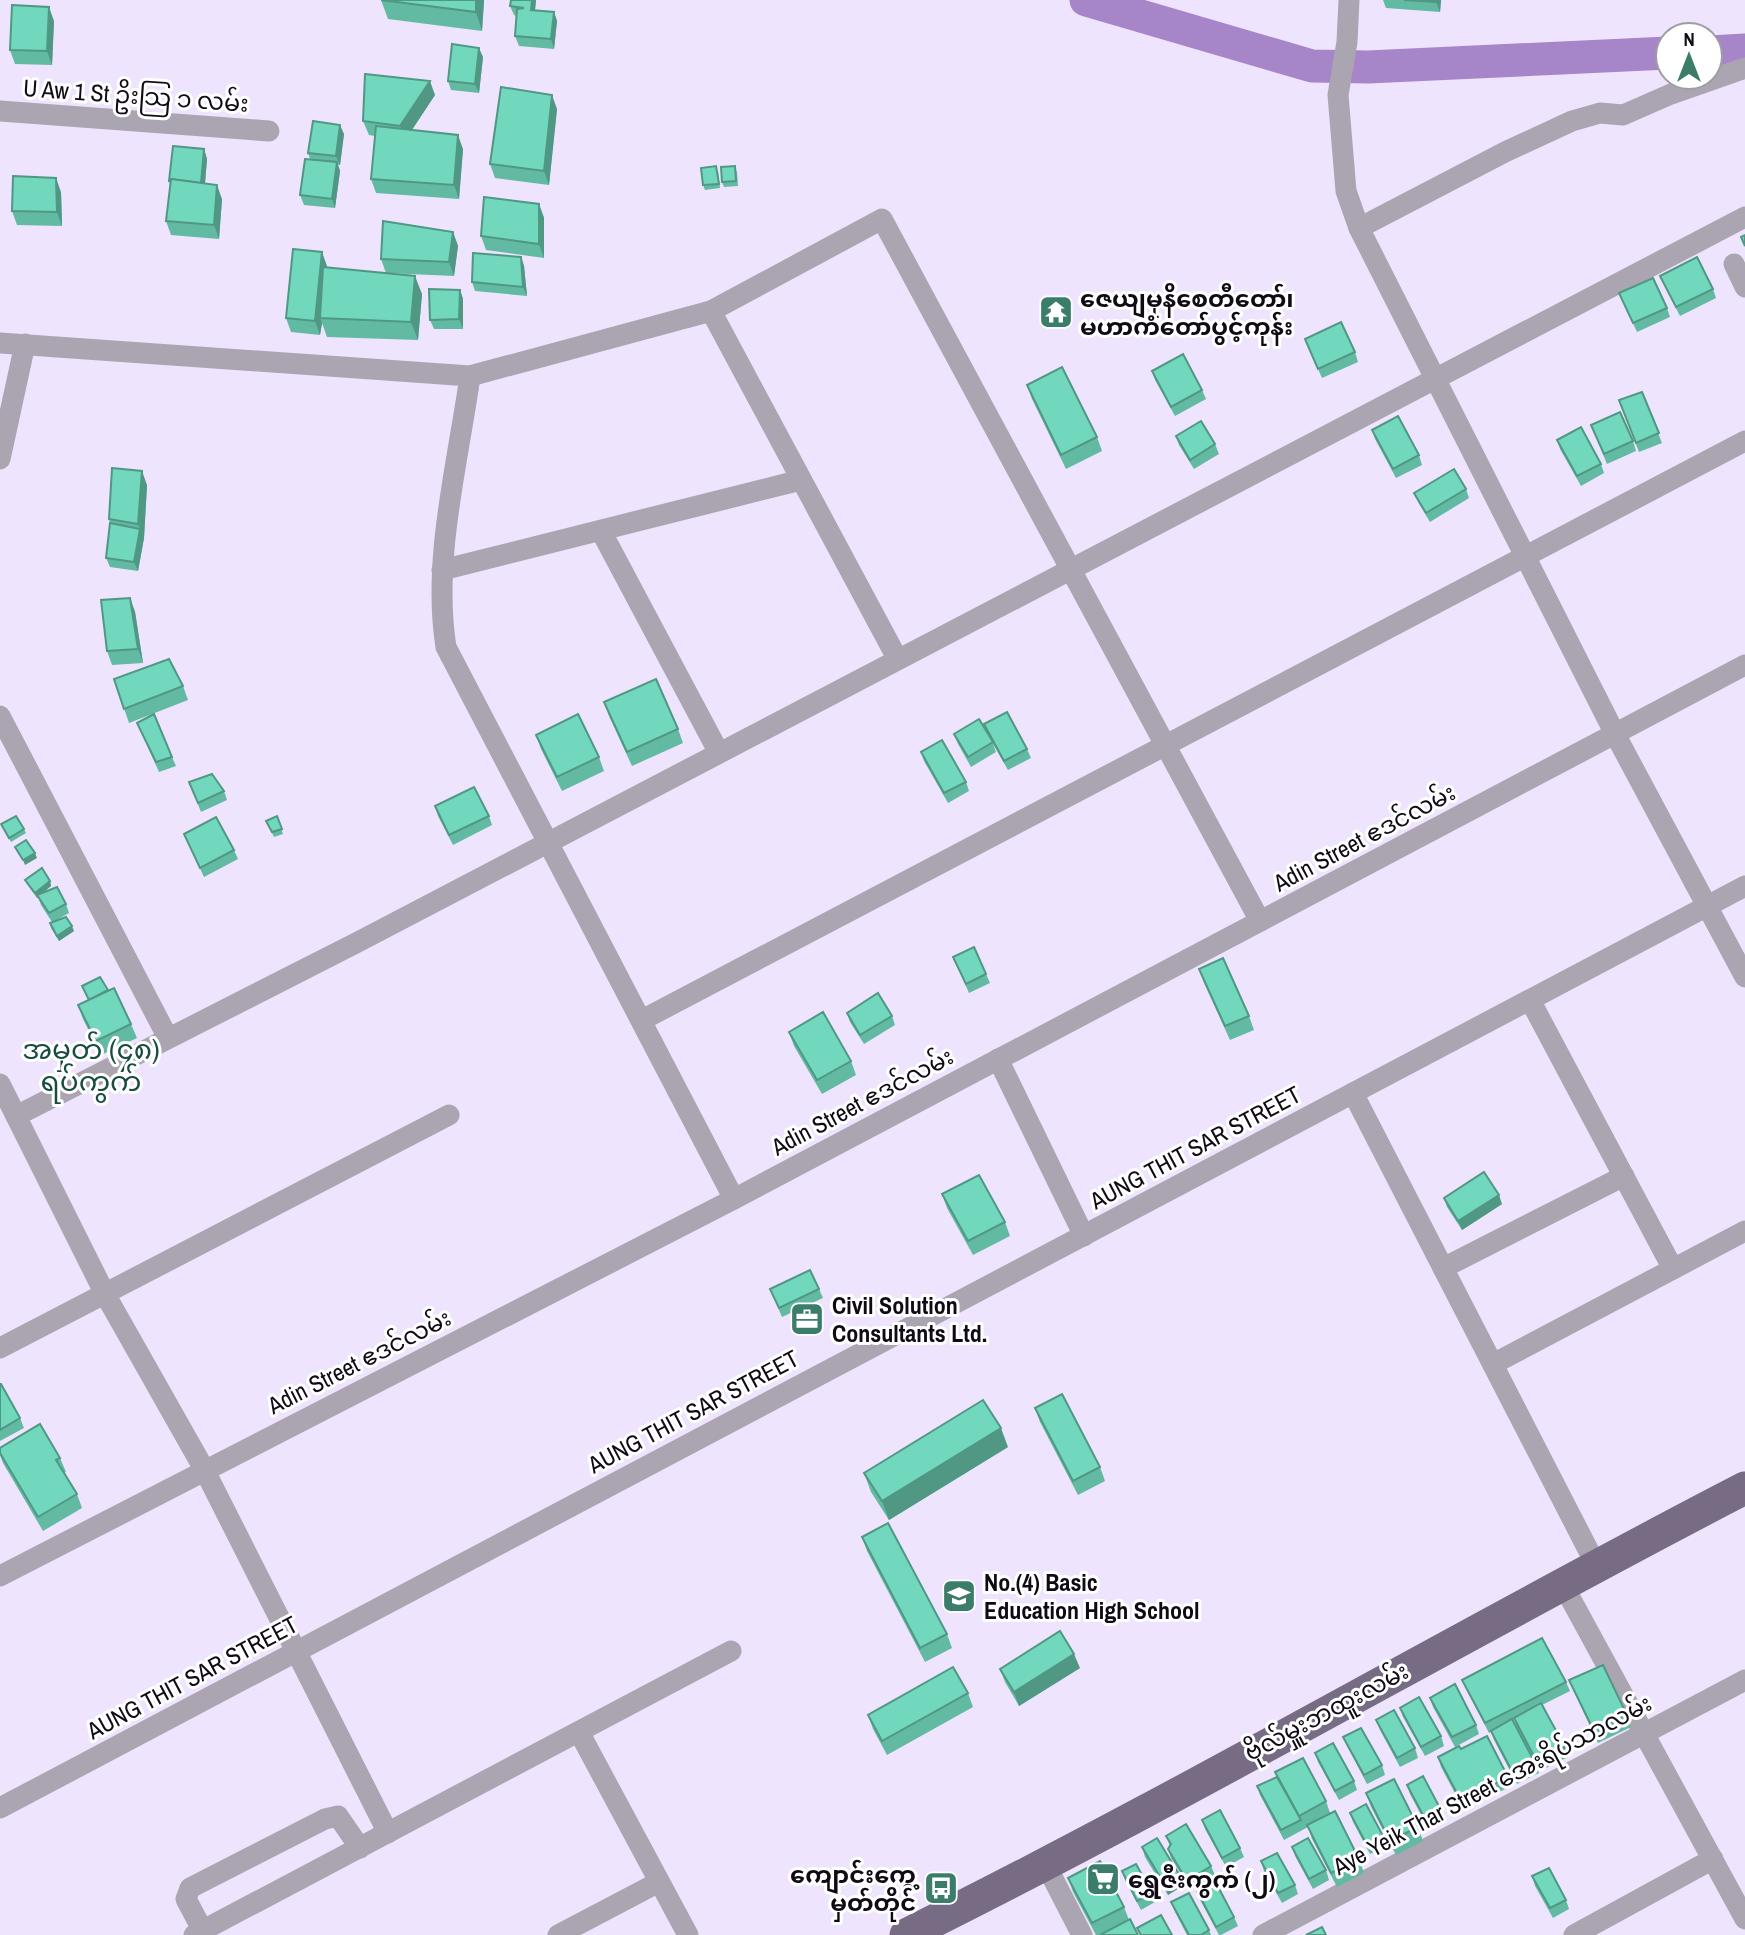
<svg xmlns="http://www.w3.org/2000/svg" width="1745" height="1935" font-family="'Archivo Narrow','Noto Sans Myanmar',sans-serif">
<rect width="100%" height="100%" fill="#efe4fd"/>
<g fill="none" stroke-linecap="round" stroke-linejoin="round">
<g stroke="#a785c9" stroke-width="33">
<polyline points="1086,0 1312,66 1368,67 1668,53"/>
<polyline points="1710,52 1745,50"/>
</g>
<g stroke="#aba5b2" stroke-width="21">
<polyline points="1349,0 1347,42 1338,95 1346,191 1359,228 1615,734 1745,977"/>
<polyline points="0,111 269,131"/>
<polyline points="1359,228 1505,152 1572,121 1600,113 1623,115 1671,94 1745,68"/>
<polyline points="1734,264 1745,287"/>
<polyline points="711,311 897,658"/>
<polyline points="0,343 470,376 711,311 882,219 1260,921"/>
<path d="M 470,376 C 458,463 432,560 446,647 L 734,1199"/>
<polyline points="0,459 25,344"/>
<polyline points="601,531 718,751"/>
<polyline points="442,570 801,480"/>
<polyline points="0,716 168,1038"/>
<polyline points="1530,1000 1673,1269"/>
<polyline points="642,1020 1745,441"/>
<polyline points="998,1059 1084,1236"/>
<polyline points="0,1084 105,1294 204,1469 388,1833"/>
<polyline points="1353,1093 1596,1565"/>
<polyline points="16,1116 356,943 1745,217"/>
<polyline points="1443,1268 1624,1176"/>
<polyline points="0,1348 449,1115"/>
<polyline points="1493,1364 1745,1231"/>
<polyline points="0,1576 734,1199 1745,665"/>
<polyline points="1562,1583 1745,1919"/>
<polyline points="579,1732 688,1935"/>
<polyline points="0,1808 1745,886"/>
<polyline points="1046,1865 1082,1935"/>
<polyline points="194,1935 731,1651"/>
<polyline points="205,1935 186,1899 190,1888 325,1819 338,1816 360,1848"/>
<polyline points="558,1935 659,1882"/>
<polyline points="1263,1935 1745,1680"/>
<polyline points="1574,1935 1713,1859"/>
</g>
<path stroke="#776c83" stroke-width="33" d="M 906,1935 C 1190,1794 1464,1633 1745,1488"/>
</g>
<g fill="#62baa3">
<polygon points="381,0 484,0 482,31 388,19"/>
<polygon points="511,0 536,0 535,10 554,12 557,21 554,49 519,46 515,36 517,16 514,15 510,6"/>
<polygon points="1383,0 1441,0 1440,12 1386,8"/>
<polygon points="54,21 52,65 15,64 10,50"/>
<polygon points="483,57 479,93 451,90 448,81"/>
<polygon points="435,95 412,130 463,149 459,199 376,193 371,179 375,136 369,135 363,121"/>
<polygon points="557,109 549,185 495,178 490,164"/>
<polygon points="344,134 340,165 338,165 340,171 335,208 304,205 300,195 310,159 308,153"/>
<polygon points="204,149 207,159 205,184 222,199 219,239 171,235 166,221 170,184 169,181"/>
<polygon points="718,171 720,188 705,190 703,185"/>
<polygon points="737,171 738,186 724,187 722,182"/>
<polygon points="61,192 62,226 17,225 12,211"/>
<polygon points="539,204 544,218 544,258 486,250 481,236"/>
<polygon points="453,232 458,246 454,276 386,273 381,259"/>
<polygon points="521,257 524,266 527,296 475,291 472,282"/>
<polygon points="327,266 327,267 422,294 418,340 327,337 322,323 320,335 291,332 286,318"/>
<polygon points="1660,276 1713,289 1716,298 1680,316 1664,285"/>
<polygon points="460,290 463,299 463,329 434,329 430,320"/>
<polygon points="1619,293 1667,308 1670,317 1637,332"/>
<polygon points="1305,339 1355,352 1358,362 1322,378"/>
<polygon points="1152,371 1202,390 1206,399 1175,416 1155,380"/>
<polygon points="1027,385 1097,437 1102,451 1066,469 1032,399"/>
<polygon points="1642,392 1662,443 1639,452 1619,400"/>
<polygon points="1591,425 1633,441 1636,451 1607,464"/>
<polygon points="1372,430 1419,455 1422,465 1396,478 1375,439"/>
<polygon points="1176,436 1215,444 1219,454 1194,469 1179,445"/>
<polygon points="1557,440 1601,464 1604,473 1581,486 1560,449"/>
<polygon points="147,485 144,538 138,571 110,567 106,558 110,523 109,519"/>
<polygon points="1466,489 1469,498 1430,522 1418,502 1414,493"/>
<polygon points="130,598 135,612 143,663 112,665 107,651"/>
<polygon points="114,679 183,686 188,700 129,723"/>
<polygon points="604,702 678,729 683,743 632,766 609,716"/>
<polygon points="137,723 172,757 176,766 159,772"/>
<polygon points="984,724 1027,749 1031,758 1008,770 993,744 996,752 971,767 958,744 954,734 988,733"/>
<polygon points="536,735 599,757 604,771 562,791 541,749"/>
<polygon points="921,752 966,782 969,791 948,803 924,761"/>
<polygon points="189,782 224,791 227,800 201,812"/>
<polygon points="435,806 489,816 492,825 453,845 438,816"/>
<polygon points="277,816 283,834 274,837 266,821"/>
<polygon points="1,824 24,829 26,833 11,842"/>
<polygon points="184,834 234,850 238,859 204,877"/>
<polygon points="25,880 50,881 51,886 42,893 66,904 69,913 55,921 74,931 59,941 51,928 50,923 52,922 41,905 38,897 37,898 27,884"/>
<polygon points="953,957 986,974 990,983 969,993"/>
<polygon points="1199,969 1249,1016 1254,1030 1230,1040 1204,983"/>
<polygon points="82,986 131,1024 137,1038 101,1055 83,1019 78,1005 88,1000"/>
<polygon points="847,1013 892,1016 895,1025 864,1044 850,1022"/>
<polygon points="789,1032 851,1061 856,1075 822,1094 794,1046"/>
<polygon points="942,1194 1005,1222 1010,1236 973,1255 947,1208"/>
<polygon points="1444,1198 1502,1204 1462,1230 1447,1207"/>
<polygon points="770,1289 819,1289 823,1298 782,1317"/>
<polygon points="0,1384 20,1418 24,1428 0,1441"/>
<polygon points="1035,1408 1100,1467 1105,1481 1078,1495 1040,1422"/>
<polygon points="1008,1447 889,1520 871,1492 864,1473"/>
<polygon points="0,1448 60,1458 66,1472 64,1473 77,1494 82,1508 43,1531 3,1463 0,1455"/>
<polygon points="862,1537 947,1634 952,1648 925,1662 867,1551"/>
<polygon points="1080,1668 1019,1706 1005,1682 1000,1669"/>
<polygon points="1462,1680 1566,1682 1570,1691 1542,1705 1565,1747 1568,1757 1540,1771 1517,1727 1514,1719 1513,1720 1535,1763 1539,1773 1517,1784 1494,1740 1491,1732 1489,1733 1466,1689"/>
<polygon points="1569,1680 1626,1713 1631,1727 1598,1743 1575,1694"/>
<polygon points="968,1693 973,1707 887,1755 873,1729 868,1715"/>
<polygon points="1430,1698 1476,1725 1479,1734 1455,1747 1433,1707"/>
<polygon points="1400,1708 1441,1736 1444,1746 1425,1756 1403,1717"/>
<polygon points="1376,1720 1415,1748 1418,1758 1400,1767 1380,1730"/>
<polygon points="1343,1737 1382,1765 1385,1775 1367,1784 1347,1746"/>
<polygon points="1461,1749 1508,1777 1511,1786 1464,1810 1441,1767 1438,1757"/>
<polygon points="1315,1753 1354,1781 1357,1790 1339,1800 1318,1762"/>
<polygon points="1275,1772 1326,1801 1330,1813 1359,1859 1364,1873 1337,1887 1312,1839 1308,1827 1284,1840 1260,1795 1257,1786 1277,1777"/>
<polygon points="1407,1785 1440,1808 1444,1817 1427,1826 1410,1794"/>
<polygon points="1366,1793 1418,1827 1423,1841 1396,1855 1371,1807"/>
<polygon points="1350,1813 1383,1836 1387,1845 1370,1854 1353,1822"/>
<polygon points="1202,1820 1240,1848 1244,1857 1226,1867 1205,1829"/>
<polygon points="1166,1836 1211,1866 1215,1875 1191,1890 1171,1858 1168,1849 1170,1846"/>
<polygon points="1142,1847 1180,1876 1184,1885 1168,1895 1145,1857"/>
<polygon points="1292,1847 1326,1870 1329,1880 1313,1889 1295,1856"/>
<polygon points="1261,1861 1295,1885 1298,1894 1282,1903 1264,1871"/>
<polygon points="1122,1871 1152,1893 1155,1902 1141,1910 1125,1880"/>
<polygon points="1532,1876 1566,1900 1569,1909 1553,1918 1535,1886"/>
<polygon points="1068,1878 1124,1907 1129,1920 1138,1935 1096,1935 1073,1892"/>
<polygon points="1196,1889 1234,1917 1238,1926 1221,1935 1219,1935 1199,1898"/>
<polygon points="1171,1902 1209,1930 1211,1935 1187,1935 1175,1912"/>
</g>
<g fill="#509784">
<polygon points="476,0 484,0 482,31 476,12"/>
<polygon points="532,0 536,0 534,19 531,10"/>
<polygon points="1437,0 1441,0 1440,12 1436,2"/>
<polygon points="49,7 54,21 52,65 47,51"/>
<polygon points="554,12 557,21 554,49 551,39"/>
<polygon points="479,48 483,57 479,93 475,84"/>
<polygon points="430,81 435,95 405,140 400,126"/>
<polygon points="552,95 557,109 549,185 544,171"/>
<polygon points="340,125 344,134 340,165 336,156"/>
<polygon points="458,135 463,149 459,199 454,185"/>
<polygon points="204,149 207,159 204,194 201,185"/>
<polygon points="337,162 340,171 335,208 332,199"/>
<polygon points="56,178 61,192 62,226 57,212"/>
<polygon points="217,185 222,199 219,239 214,225"/>
<polygon points="539,204 544,218 544,258 539,244"/>
<polygon points="453,232 458,246 454,276 449,262"/>
<polygon points="322,252 327,266 322,318 320,318 322,323 320,335 315,321"/>
<polygon points="521,257 524,266 527,296 523,287"/>
<polygon points="415,276 422,294 418,340 411,322"/>
<polygon points="460,290 463,299 463,329 459,319"/>
<polygon points="142,471 147,485 144,538 138,571 134,562 140,529 138,524"/>
<polygon points="130,598 135,612 143,663 138,649"/>
<polygon points="35,853 37,858 25,865 23,860"/>
<polygon points="50,881 51,886 37,898 35,893"/>
<polygon points="72,926 74,931 59,941 57,936"/>
<polygon points="1499,1195 1502,1204 1462,1230 1458,1221"/>
<polygon points="1001,1428 1008,1447 889,1520 882,1501"/>
<polygon points="1074,1654 1080,1668 1019,1706 1014,1692"/>
<polygon points="1180,1876 1184,1885 1168,1895 1165,1885"/>
</g>
<g fill="#72d8bd" stroke="#509784" stroke-width="2">
<polygon points="381,0 476,0 476,12"/>
<polygon points="511,0 532,0 531,10 554,12 551,39 515,36 517,9 524,8 510,6"/>
<polygon points="1404,0 1437,0 1436,2"/>
<polygon points="12,5 49,7 47,51 10,50"/>
<polygon points="452,44 479,48 475,84 448,81"/>
<polygon points="365,74 430,81 400,126 363,121"/>
<polygon points="501,87 552,95 544,171 490,164"/>
<polygon points="313,121 340,125 336,156 308,153"/>
<polygon points="376,126 458,135 454,185 371,179"/>
<polygon points="173,146 204,149 201,183 171,179 171,181 169,181"/>
<polygon points="305,159 337,162 332,199 300,195"/>
<polygon points="716,166 719,184 703,185 701,168"/>
<polygon points="735,166 736,181 722,182 721,167"/>
<polygon points="13,176 56,178 57,212 12,211"/>
<polygon points="171,179 217,185 214,225 166,221"/>
<polygon points="484,197 539,204 539,244 481,236"/>
<polygon points="383,221 453,232 449,262 381,259"/>
<polygon points="1745,235 1745,246 1741,237"/>
<polygon points="293,249 322,252 315,321 286,318"/>
<polygon points="473,253 521,257 523,287 472,282"/>
<polygon points="1697,257 1713,289 1676,307 1660,276"/>
<polygon points="323,267 415,276 411,322 320,318"/>
<polygon points="1653,278 1667,308 1633,323 1619,293"/>
<polygon points="429,289 460,290 459,319 430,320"/>
<polygon points="1341,322 1355,352 1318,369 1305,339"/>
<polygon points="1183,354 1202,390 1171,407 1152,371"/>
<polygon points="1062,367 1097,437 1061,455 1027,385"/>
<polygon points="1642,392 1659,433 1636,443 1619,400"/>
<polygon points="1620,412 1633,441 1604,454 1591,425"/>
<polygon points="1398,416 1419,455 1393,469 1372,430"/>
<polygon points="1201,421 1215,444 1190,460 1176,436"/>
<polygon points="1581,427 1601,464 1577,476 1557,440"/>
<polygon points="112,468 142,471 138,524 109,519"/>
<polygon points="1454,469 1466,489 1426,513 1414,493"/>
<polygon points="110,523 140,529 134,562 106,558"/>
<polygon points="130,598 138,649 107,651 101,600"/>
<polygon points="169,659 183,686 124,709 114,679"/>
<polygon points="656,679 678,729 627,752 604,702"/>
<polygon points="1007,712 1027,749 1004,761 984,724"/>
<polygon points="154,714 172,757 156,762 137,723"/>
<polygon points="578,714 599,757 557,777 536,735"/>
<polygon points="979,719 993,742 968,757 954,734"/>
<polygon points="942,740 966,782 944,793 921,752"/>
<polygon points="212,774 224,791 198,803 189,782"/>
<polygon points="474,787 489,816 449,835 435,806"/>
<polygon points="16,816 24,829 9,838 1,824"/>
<polygon points="277,816 282,829 272,832 266,821"/>
<polygon points="216,817 234,850 200,868 184,834"/>
<polygon points="26,840 35,853 23,860 15,847"/>
<polygon points="42,868 50,881 35,893 25,880"/>
<polygon points="57,887 66,904 49,913 37,895"/>
<polygon points="66,917 72,926 57,936 50,923"/>
<polygon points="974,947 986,974 966,984 953,957"/>
<polygon points="1223,958 1249,1016 1225,1026 1199,969"/>
<polygon points="100,977 108,990 89,1000 82,986"/>
<polygon points="114,988 131,1024 96,1041 78,1005"/>
<polygon points="878,993 892,1016 860,1035 847,1013"/>
<polygon points="823,1012 851,1061 817,1080 789,1032"/>
<polygon points="1484,1172 1499,1195 1458,1221 1444,1198"/>
<polygon points="979,1175 1005,1222 968,1241 942,1194"/>
<polygon points="810,1270 819,1289 779,1308 770,1289"/>
<polygon points="0,1384 1,1384 20,1418 0,1430"/>
<polygon points="1062,1394 1100,1467 1073,1481 1035,1408"/>
<polygon points="983,1400 1001,1428 882,1501 864,1473"/>
<polygon points="40,1424 60,1458 56,1460 77,1494 38,1517 0,1453 0,1448"/>
<polygon points="888,1523 947,1634 920,1648 862,1537"/>
<polygon points="1060,1631 1074,1654 1014,1692 1000,1669"/>
<polygon points="1542,1638 1566,1682 1485,1723 1462,1680"/>
<polygon points="1603,1665 1626,1713 1593,1729 1569,1680"/>
<polygon points="953,1667 968,1693 882,1741 868,1715"/>
<polygon points="1455,1684 1476,1725 1452,1737 1430,1698"/>
<polygon points="1419,1697 1441,1736 1421,1747 1400,1708"/>
<polygon points="1541,1703 1565,1747 1537,1762 1514,1718"/>
<polygon points="1394,1710 1415,1748 1397,1758 1376,1720"/>
<polygon points="1512,1719 1535,1763 1514,1775 1491,1731"/>
<polygon points="1361,1728 1382,1765 1364,1775 1343,1737"/>
<polygon points="1487,1736 1508,1777 1461,1801 1438,1757 1459,1746 1461,1749"/>
<polygon points="1333,1743 1354,1781 1335,1791 1315,1753"/>
<polygon points="1303,1758 1326,1801 1299,1816 1275,1772"/>
<polygon points="1423,1776 1440,1808 1424,1817 1407,1785"/>
<polygon points="1277,1777 1301,1820 1281,1830 1257,1786"/>
<polygon points="1394,1779 1418,1827 1390,1841 1366,1793"/>
<polygon points="1366,1804 1383,1836 1367,1845 1350,1813"/>
<polygon points="1220,1810 1240,1848 1222,1858 1202,1820"/>
<polygon points="1335,1811 1359,1859 1331,1873 1307,1825"/>
<polygon points="1186,1824 1211,1866 1187,1881 1168,1849 1171,1844 1166,1836"/>
<polygon points="1157,1838 1180,1876 1165,1885 1142,1847"/>
<polygon points="1308,1838 1326,1870 1309,1879 1292,1847"/>
<polygon points="1277,1853 1295,1885 1278,1893 1261,1861"/>
<polygon points="1100,1861 1124,1907 1092,1923 1068,1878"/>
<polygon points="1136,1864 1152,1893 1137,1901 1122,1871"/>
<polygon points="1549,1868 1566,1900 1550,1908 1532,1876"/>
<polygon points="1214,1879 1234,1917 1216,1927 1196,1889"/>
<polygon points="1189,1893 1209,1930 1201,1935 1189,1935 1171,1902"/>
<polygon points="1161,1915 1172,1935 1141,1935 1137,1928"/>
<polygon points="1130,1919 1138,1935 1100,1935"/>
<polygon points="1322,1927 1326,1935 1306,1935"/>
</g>
<defs>
<g id="temple-square" transform="scale(1.75)"><rect x="-9" y="-9" width="18" height="18" rx="4" fill="#3c7c6b" stroke="#fff"/><path d="M0-6L5-2H3V0L6.5 2.5H4V6H1.5V3h-3V6H-4V2.5H-6.5L-3 0V-2H-5Z" fill="#fff"/></g>
<g id="office-square" transform="scale(1.75)"><rect x="-9" y="-9" width="18" height="18" rx="4" fill="#3c7c6b" stroke="#fff"/><path d="M-6-3h4V-5.5h4V-3h4V5H-6ZM-1-4.5V-3h2v-1.5ZM-6 0V1H6V0Z" fill="#fff"/></g>
<g id="school-square" transform="scale(1.75)"><rect x="-9" y="-9" width="18" height="18" rx="4" fill="#3c7c6b" stroke="#fff"/><path d="M0-5L7-2L0 1L-7-2ZM-4 1L0 2.5L4 1V4Q0 6-4 4Z" fill="#fff"/></g>
<g id="supermarket-square" transform="scale(1.75)"><rect x="-9" y="-9" width="18" height="18" rx="4" fill="#3c7c6b" stroke="#fff"/><path d="M-6-5.5h2.5l.6 2H6L4.5 2H-2.5L-4.4-4H-6ZM-1.5 3.2a1.3 1.3 0 1 0 .1 0ZM3 3.2a1.3 1.3 0 1 0 .1 0Z" fill="#fff"/></g>
<g id="bus-square" transform="scale(1.75)"><rect x="-9" y="-9" width="18" height="18" rx="4" fill="#3c7c6b" stroke="#fff"/><path d="M-5-6H5V4H4V6H2V4H-2V6H-4V4H-5ZM-3.5-4V0h7V-4ZM-3.5 1.2v1.5H-2V1.2ZM2 1.2v1.5H3.5V1.2Z" fill="#fff"/></g>
</defs>
<g fill-rule="evenodd">
<use href="#temple-square" x="1056" y="312"/>
<use href="#office-square" x="807" y="1319"/>
<use href="#school-square" x="959" y="1596"/>
<use href="#supermarket-square" x="1103" y="1879"/>
<use href="#bus-square" x="941" y="1888"/>
</g>
<g text-anchor="middle" dominant-baseline="central" stroke-width="6" stroke-linejoin="round" paint-order="stroke">
<g font-size="24" fill="#0f0a14" stroke="#fff">
<text transform="translate(136 95) rotate(4)">U Aw 1 St ဥိးသြ ၁ လမ်း</text>
<text transform="translate(1364 837) rotate(-28)">Adin Street ဧဒင်လမ်း</text>
<text transform="translate(862 1101) rotate(-28)">Adin Street ဧဒင်လမ်း</text>
<text transform="translate(1195 1147) rotate(-28)">AUNG THIT SAR STREET</text>
<text transform="translate(359 1361) rotate(-27)">Adin Street ဧဒင်လမ်း</text>
<text transform="translate(693 1411) rotate(-28)">AUNG THIT SAR STREET</text>
<text transform="translate(192 1677) rotate(-28)">AUNG THIT SAR STREET</text>
<text transform="translate(1326 1711) rotate(-28)">ဗိုလ်မှူးဘထူးလမ်း</text>
<text transform="translate(1492 1784) rotate(-28)">Aye Yeik Thar Street အေးရိပ်သာလမ်း</text>
</g>
<g font-size="24" font-weight="bold" fill="#0f0a14" stroke="#fff" text-anchor="start">
<text x="1080" y="298">ဇေယျမုနိစေတီတော်၊<tspan x="1080" dy="28">မဟာကံတော်ပွင့်ကုန်း</tspan></text>
<text x="832" y="1305">Civil Solution<tspan x="832" dy="28">Consultants Ltd.</tspan></text>
<text x="984" y="1582">No.(4) Basic<tspan x="984" dy="28">Education High School</tspan></text>
<text x="916" y="1874" text-anchor="end">ကျောင်းကွေ့<tspan x="916" dy="28">မှတ်တိုင်</tspan></text>
<text x="1128" y="1879">ရွှေဇီးကွက် (၂)</text>
</g>
<g font-size="28" fill="#174c3f" stroke="#fff">
<text x="91" y="1049">အမှတ် (၄၈)<tspan x="91" dy="32">ရပ်ကွက်</tspan></text>
</g>
</g>
<g transform="translate(1689 56)"><circle r="33" fill="#ffffff" stroke="#9f9da1" stroke-width="2"/>
<path d="M0-5L12 26L0 18L-12 26Z" fill="#3c7c6b"/>
<text y="-10" font-size="19" font-weight="bold" text-anchor="middle" fill="#0f0a14">N</text>
</g>
</svg>
